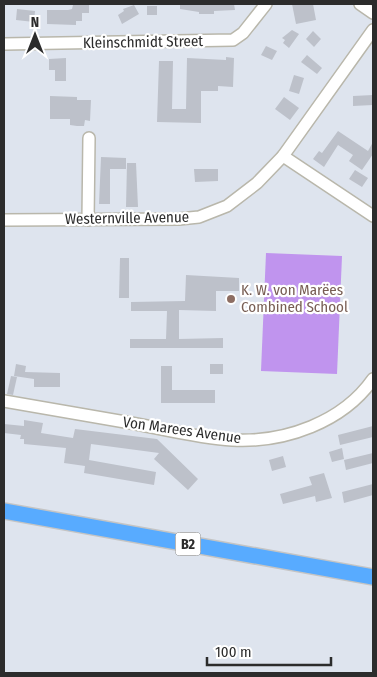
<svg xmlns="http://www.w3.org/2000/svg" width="377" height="677" font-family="'Fira Sans Condensed',sans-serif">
<rect width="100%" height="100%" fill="#dee4ee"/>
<polygon fill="#c094ee" points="266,253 342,256 337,374 261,371"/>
<g fill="#bdc1ca">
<polygon points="234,4 235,10 214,11 214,14 199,14 199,12 180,9 180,5"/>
<polygon points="292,4 313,4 316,20 296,24"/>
<polygon points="73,5 89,5 89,13 82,13 82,21 76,21 76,25 47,24 47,10 68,10 72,9"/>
<polygon points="134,5 139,14 122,24 118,15 124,11 123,9"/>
<rect x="147" y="6" width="10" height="9"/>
<polygon points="17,9 35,11 34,22 16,20"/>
<polygon points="292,30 299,34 289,48 283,43 285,40 282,38"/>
<polygon points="313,31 321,39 314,47 306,39"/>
<polygon points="266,46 277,51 272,60 261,55"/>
<polygon points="307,55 322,68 317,74 301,62"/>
<polygon points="226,57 234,58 233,87 218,86 218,91 201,91 201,123 157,122 159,61 173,61 172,109 186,109 187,58 226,60"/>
<polygon points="66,58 66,81 55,81 55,70 49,70 49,59"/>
<polygon points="294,75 304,78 299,94 289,91"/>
<polygon points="373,95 373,105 353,106 353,96"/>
<polygon points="50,96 77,97 77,100 91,100 90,121 85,120 84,126 77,126 70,125 70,119 50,119"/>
<polygon points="284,97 299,108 290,120 275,109"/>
<polygon points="338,131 368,151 373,142 373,154 362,170 349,161 353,155 338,145 324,167 313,159 319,151 322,153"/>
<polygon points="101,157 126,158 126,169 110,169 110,204 99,204"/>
<polygon points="127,163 136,163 138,207 126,207"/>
<polygon points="194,169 218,169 218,181 195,182"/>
<polygon points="355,170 368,178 362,187 349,179"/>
<polygon points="120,258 129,258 129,298 119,298"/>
<polygon points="186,275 239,278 239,291 216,291 216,311 179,310 179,339 223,338 223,348 130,348 130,339 166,339 167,311 131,311 131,302 185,301"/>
<polygon points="16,364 26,366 25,372 60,373 60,387 34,387 34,379 14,376"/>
<rect x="210" y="364" width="13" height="10"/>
<polygon points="161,366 172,366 172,390 215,390 215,403 161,403"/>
<polygon points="11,376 17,377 13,395 7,394"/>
<polygon points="24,420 43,423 41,433 73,438 75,429 157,439 198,479 188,490 154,459 159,453 91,444 89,460 156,472 154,485 84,473 85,466 64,463 66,448 24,444 24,439 20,439 21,435 4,433 4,424 24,426"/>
<polygon points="373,426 373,437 340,445 338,435"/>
<polygon points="342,448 344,459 332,462 329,452"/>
<polygon points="373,453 373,463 346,470 344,460"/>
<polygon points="283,456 286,467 272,471 269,460"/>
<polygon points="324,473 332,498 316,502 315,496 283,504 280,494 312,485 309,477"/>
<polygon points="373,484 373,495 344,503 342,492"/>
</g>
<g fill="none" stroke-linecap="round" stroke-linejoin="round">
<g stroke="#b9b7ab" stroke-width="14">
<g id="minor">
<polyline points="360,4 373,13"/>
<polyline points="4,44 233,40 243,33 266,4"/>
<polyline points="283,156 373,216"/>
<polyline points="4,220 179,219 199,217 227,206 257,183 283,156 373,30"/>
<polyline points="88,220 89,138"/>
<path d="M 4,401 C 46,408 89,416 131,423 C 164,429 199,438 232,440 C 285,443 343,422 373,379"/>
</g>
</g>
<g stroke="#c4c4c4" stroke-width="18">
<polyline id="highway" points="4,511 373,577"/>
</g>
<use href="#minor" stroke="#fff" stroke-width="11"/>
<use href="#highway" stroke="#58abff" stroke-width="15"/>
</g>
<circle fill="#8d6e63" stroke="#fff" stroke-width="2" cx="231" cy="299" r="5"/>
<g text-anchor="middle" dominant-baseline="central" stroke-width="4.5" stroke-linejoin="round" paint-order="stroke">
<rect fill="#fff" stroke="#6b6b6b" stroke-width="1" x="175.5" y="532.5" width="25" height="23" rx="4"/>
<g font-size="14" font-weight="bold" fill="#2c2c2c">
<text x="188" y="544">B2</text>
</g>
<g font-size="15" fill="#2c2c2c" stroke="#fff">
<text transform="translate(143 42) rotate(-1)">Kleinschmidt Street</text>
<text transform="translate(127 218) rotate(-1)">Westernville Avenue</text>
<text transform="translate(182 430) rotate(8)">Von Marees Avenue</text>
</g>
<g font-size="15" fill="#785e54" stroke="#fff" text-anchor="start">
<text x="241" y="290">K. W. von Marëes<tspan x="241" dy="17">Combined School</tspan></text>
</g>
</g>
<rect width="377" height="677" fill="none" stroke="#2c2c2c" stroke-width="10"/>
<g transform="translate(35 35)" stroke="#ffffff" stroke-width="4" paint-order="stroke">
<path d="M0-4L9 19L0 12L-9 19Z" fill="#2c2c2c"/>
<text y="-8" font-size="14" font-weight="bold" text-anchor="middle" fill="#2c2c2c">N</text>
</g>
<path d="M207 657v8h124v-8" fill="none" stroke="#2c2c2c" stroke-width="2.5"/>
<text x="215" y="657" font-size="15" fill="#2c2c2c" stroke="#ffffff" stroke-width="4" paint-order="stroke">100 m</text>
</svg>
